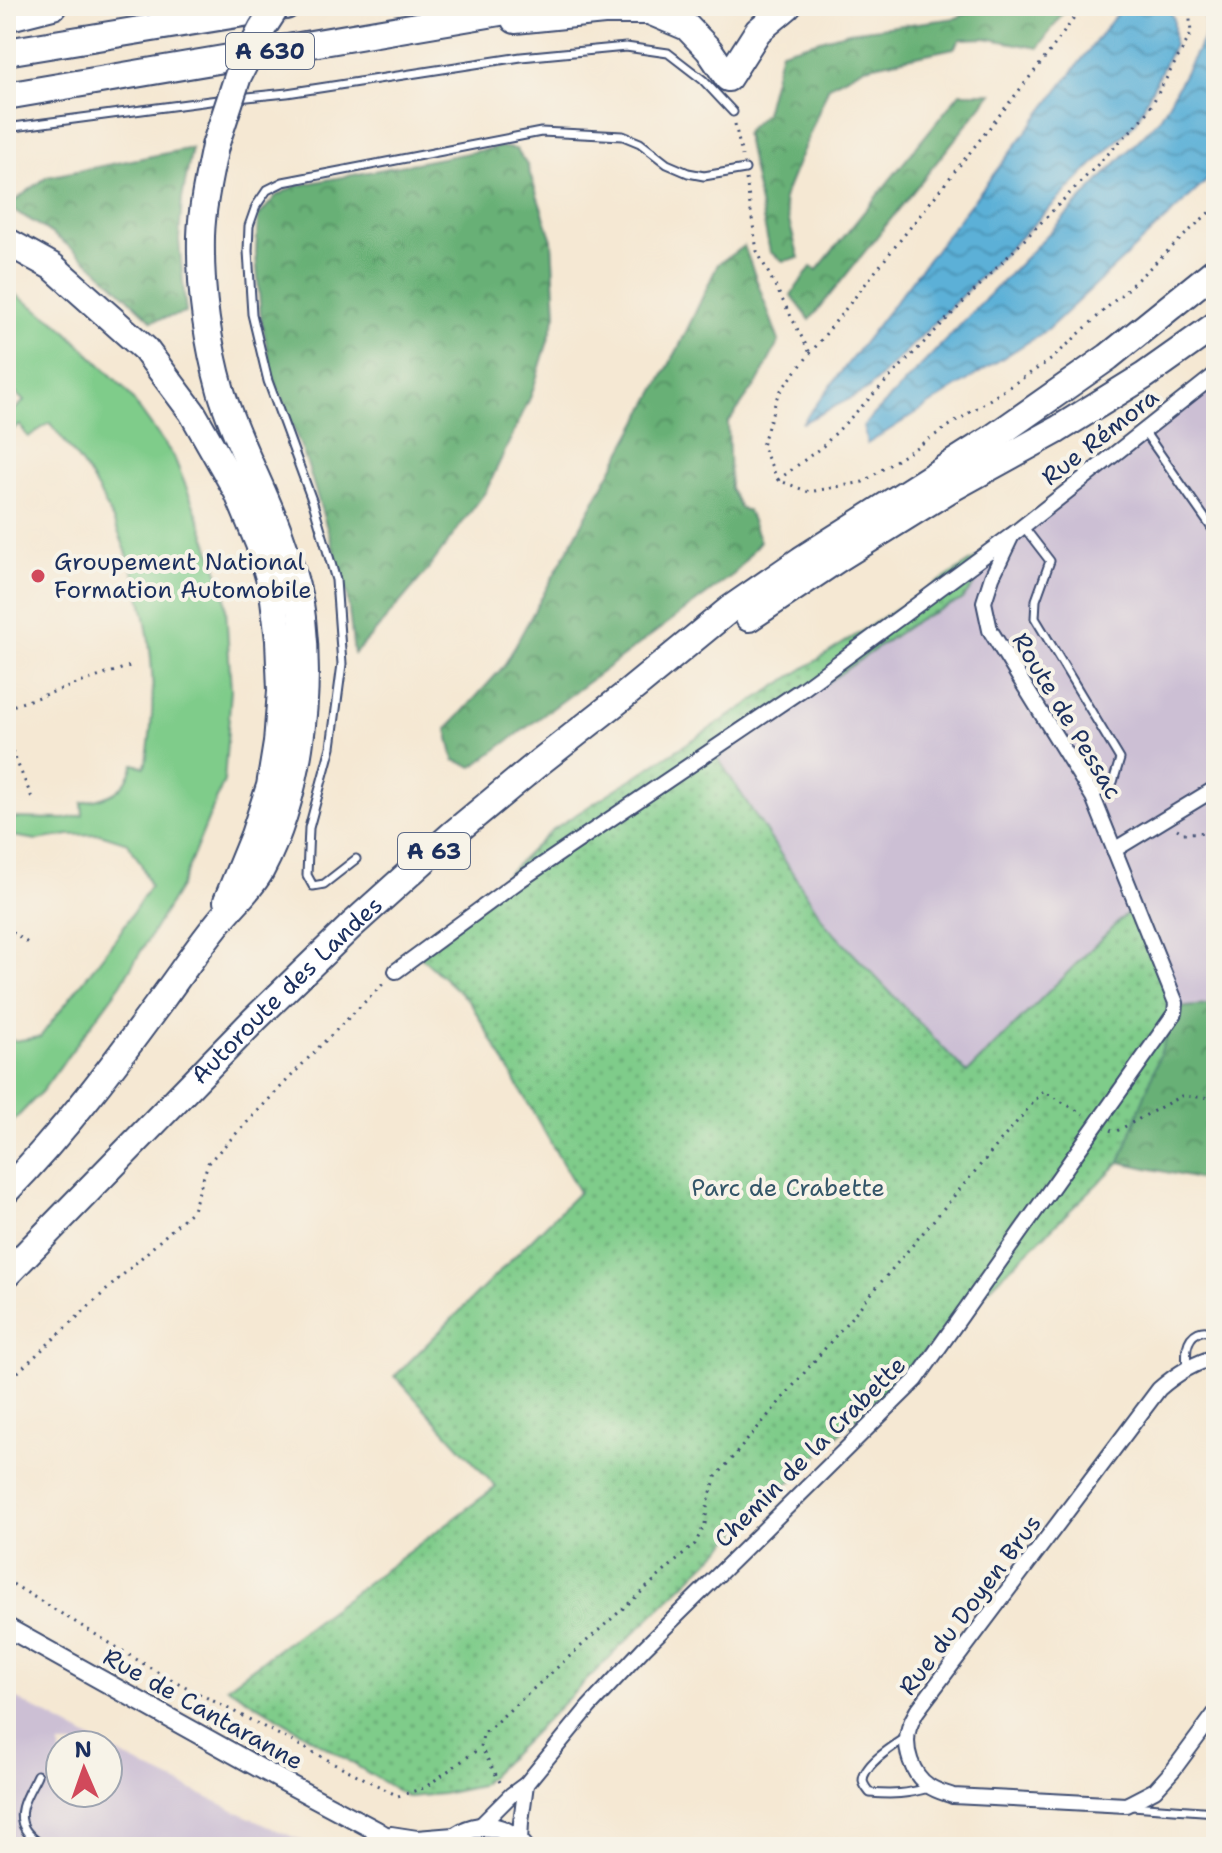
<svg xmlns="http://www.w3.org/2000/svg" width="1222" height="1853" font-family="'Shantell Sans',sans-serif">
<defs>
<pattern id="forest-crowns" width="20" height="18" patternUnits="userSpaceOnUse" patternTransform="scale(2)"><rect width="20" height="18" fill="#67b076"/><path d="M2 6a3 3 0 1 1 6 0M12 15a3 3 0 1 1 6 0" fill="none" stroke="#549064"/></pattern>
<pattern id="park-dots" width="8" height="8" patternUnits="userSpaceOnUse" patternTransform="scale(2)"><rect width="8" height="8" fill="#7fcc8a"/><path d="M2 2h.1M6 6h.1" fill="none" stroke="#67a674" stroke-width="1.8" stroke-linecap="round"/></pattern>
<pattern id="water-waves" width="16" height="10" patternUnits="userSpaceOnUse" patternTransform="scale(2)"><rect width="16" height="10" fill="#5bb0d7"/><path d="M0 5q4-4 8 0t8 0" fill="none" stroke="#4a90b2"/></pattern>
</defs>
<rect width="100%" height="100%" fill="#f7f3e8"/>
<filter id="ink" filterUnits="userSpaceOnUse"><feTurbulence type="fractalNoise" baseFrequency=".0125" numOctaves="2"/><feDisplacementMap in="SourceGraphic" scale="16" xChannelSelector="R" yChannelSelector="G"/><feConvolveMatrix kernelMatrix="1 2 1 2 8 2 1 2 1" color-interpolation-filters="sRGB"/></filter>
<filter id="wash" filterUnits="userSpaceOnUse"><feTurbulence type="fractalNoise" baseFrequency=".006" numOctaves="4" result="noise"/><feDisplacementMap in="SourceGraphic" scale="32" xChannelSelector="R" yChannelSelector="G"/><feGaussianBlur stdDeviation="1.8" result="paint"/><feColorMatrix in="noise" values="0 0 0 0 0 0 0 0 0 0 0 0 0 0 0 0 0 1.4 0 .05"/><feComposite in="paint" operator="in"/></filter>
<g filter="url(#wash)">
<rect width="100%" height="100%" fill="#f5e8d3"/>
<g fill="#ccbfd4">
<polygon points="1216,374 1216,1004 1177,1008 1135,905 967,1074 827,926 718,758 919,619 962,600 1012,535"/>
<polygon points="6,1693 102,1745 60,1745 60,1793 108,1793 108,1748 142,1766 267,1826 318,1847 6,1847"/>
</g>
<path fill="#7fcc8a" stroke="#4d7e74" stroke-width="2" d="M 6,288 L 60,325 L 125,389 L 174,457 L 202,526 L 225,592 L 231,690 L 224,781 L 181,885 L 121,984 L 42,1091 L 6,1129 L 6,1036 L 14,1041 L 40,1037 L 117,937 L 150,886 L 141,864 L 128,843 L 100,834 L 69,835 L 37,840 L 6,835 L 6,818 L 65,819 L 83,815 L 82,803 C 110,797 125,793 134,764 L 145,767 C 166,667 142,565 91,478 C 79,459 64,441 50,423 L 28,437 L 20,425 L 6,434 L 6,418 L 24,401 L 6,385 Z"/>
<g fill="url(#forest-crowns)" stroke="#41706a" stroke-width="2">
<polygon points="987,6 1068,6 1038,48 985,38 961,39 954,48 865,67 829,86 783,199 799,258 783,261 770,252 745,132 765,113 781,51 849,32 956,18"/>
<polygon points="960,93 992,93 810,320 791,295 811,267 817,270"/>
<polygon points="499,147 516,149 527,165 552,240 556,315 531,396 486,491 426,572 375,632 354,654 347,593 306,460 273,376 261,318 256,254 258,217 276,196 295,186"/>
<path d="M 192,148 L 182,199 L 179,240 L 186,313 L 152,321 C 108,278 63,234 6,207 L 47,177 Z"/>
<polygon points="744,246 779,341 759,380 728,423 730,488 740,508 748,511 760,541 734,574 473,767 454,760 447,729 504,666 679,347 718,264"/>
<polygon points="1216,1004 1216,1183 1120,1162 1177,1008"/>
</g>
<polygon fill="url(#park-dots)" stroke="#4d7e74" stroke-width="2" points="1012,535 962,600 919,619 718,758 827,926 967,1073 1136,904 1177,1008 1120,1162 634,1633 480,1786 442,1794 408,1797 227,1687 496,1487 395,1376 579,1192 470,1002 421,957 552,830"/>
<g fill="url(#water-waves)" stroke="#3b709a" stroke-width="2">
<polygon points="1123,6 1167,6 1174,19 1174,45 1136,122 867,390 802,423"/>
<polygon points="1206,6 1216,6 1216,172 1047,330 867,444 863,426 1161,117 1205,36"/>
</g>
</g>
<g filter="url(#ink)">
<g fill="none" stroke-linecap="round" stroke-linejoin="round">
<g stroke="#3c4b70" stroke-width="11">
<g id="service">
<polyline points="238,98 287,93 521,57 626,47 668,53 703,80 733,112"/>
<polyline points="6,128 225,99"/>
<polyline points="1144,431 1216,534"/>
<polyline points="1023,526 1050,561 1036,600 1035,618 1120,759 1113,782 1093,797"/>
<polyline points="356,859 324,884 313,886 307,875 309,828 331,747 342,664 336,580 313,503 268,381 252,314 248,251 249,226 256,206 267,190 283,182 541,132 623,136 640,143 667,164 688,173 704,176 745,169"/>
<path d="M 1186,1368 C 1187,1362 1186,1354 1187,1348 C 1190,1333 1204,1325 1216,1336"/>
<path d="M 907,1737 C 895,1745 863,1764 863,1781 C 864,1786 867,1789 870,1793 C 894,1795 906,1794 929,1788"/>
<path d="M 37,1775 C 30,1791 14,1811 25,1829 C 29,1836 37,1841 43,1847"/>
<polyline points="1132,1806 1216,1812"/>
</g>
</g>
<g stroke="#3c4b70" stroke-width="18">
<g id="minor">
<polyline points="1114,850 1216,788"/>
<polyline points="396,971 520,880 804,688 1012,535 1216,374"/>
<path d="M 1216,1357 C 1193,1363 1176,1374 1159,1389 L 917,1711 C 914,1716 911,1722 909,1728 C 903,1748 912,1775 929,1786 C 936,1791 945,1793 953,1796 L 1126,1805 L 1155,1790 L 1174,1769 L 1216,1712"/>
<polyline points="480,1826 511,1795 526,1784 589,1707 644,1648 916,1380 1175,1013 1176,1003 1093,797 990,630 984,602 992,577 1012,535"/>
<polyline points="520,1842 521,1822 526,1784"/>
</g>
</g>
<g stroke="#3c4b70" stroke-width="22">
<g id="tertiary">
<polyline points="6,1627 281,1780 377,1831 403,1847"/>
<polyline points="391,1836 417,1840 454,1837"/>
<path d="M 445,1847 C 466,1821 503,1819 524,1847"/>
</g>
</g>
<g stroke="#3c4b70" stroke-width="30">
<g id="motorway">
<polyline points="6,18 53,6"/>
<polyline points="515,20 604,11 649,11 687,27 709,50 728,78 758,31 788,6"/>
<polyline points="6,52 286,6"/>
<polyline points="6,96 535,6"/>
<polyline points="6,241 53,267 145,349 192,412 237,491 259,544 273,591 279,640 281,691 277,743 270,786 254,835 227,901"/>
<polyline points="749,618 839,558 950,489 1057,430 1144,376 1216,325"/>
<path d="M 6,1191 C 64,1132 113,1066 162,999 C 182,972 201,943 223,917 C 235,902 252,887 261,870 C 299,798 311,699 302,618 C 299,590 289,562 280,536 C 263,487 236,441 221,391 C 207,341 200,287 201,236 C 202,206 209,176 215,146"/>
<path id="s1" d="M 6,1275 L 255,1019 L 351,926 L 454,833 L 541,761 L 624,696 L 730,609 L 801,560 L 991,439 L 1108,357 L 1216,270"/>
</g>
</g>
<g stroke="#3c4b70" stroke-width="3" stroke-dasharray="2 6" stroke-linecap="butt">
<polyline points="1083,6 1048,54 778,394 762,446 778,480 809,492 863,482 1052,359 1216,206"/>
<polyline points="735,124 742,156"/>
<polyline points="746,179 757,251 810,353"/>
<polyline points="778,480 823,446 1146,115 1191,34 1189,6"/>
<polyline points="6,708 130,666"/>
<polyline points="6,736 32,798"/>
<polyline points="1177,829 1183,833 1216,832"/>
<polyline points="6,927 29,944"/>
<polyline points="1110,1130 1115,1132 1181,1096 1216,1098"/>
<polyline points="6,1383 193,1210 208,1163 320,1046 385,982"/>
<polyline points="6,1580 159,1673 398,1796 424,1788 480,1748"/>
<polyline points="500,1782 481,1747 483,1734 695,1544 705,1524 708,1501 716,1477 1043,1091 1083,1114"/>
</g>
<use href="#service" stroke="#fff" stroke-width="7"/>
<use href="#minor" stroke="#fff" stroke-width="14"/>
<use href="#tertiary" stroke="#fff" stroke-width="18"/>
<use href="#motorway" stroke="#fff" stroke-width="26"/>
<g stroke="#3c4b70" stroke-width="30" stroke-linecap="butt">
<polyline id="motorway-bridge" points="215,146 238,76 262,29 277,6"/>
</g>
<use href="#motorway-bridge" stroke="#fff" stroke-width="26"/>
</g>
</g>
<circle fill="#d1495b" stroke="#f7f3e8" stroke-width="3" cx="38" cy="576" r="8"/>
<g text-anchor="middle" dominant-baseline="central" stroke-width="8" stroke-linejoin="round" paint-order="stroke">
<g fill="#f7f3e8" stroke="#5d6a87" stroke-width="2">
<rect x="226" y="33" width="88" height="36" rx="6"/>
<rect x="398" y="833" width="72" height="36" rx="6"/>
</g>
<g font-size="22" font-weight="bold" fill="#1b2f5e">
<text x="270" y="51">A 630</text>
<text x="434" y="851">A 63</text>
</g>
<g font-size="24" fill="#1b2f5e" stroke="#f7f3e8">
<text transform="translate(1100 437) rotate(-38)">Rue Rémora</text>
<text transform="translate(1067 716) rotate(59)">Route de Pessac</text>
<text stroke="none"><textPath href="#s1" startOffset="400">Autoroute des Landes</textPath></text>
<text transform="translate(810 1452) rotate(-45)">Chemin de la Crabette</text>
<text transform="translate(970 1605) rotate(-53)">Rue du Doyen Brus</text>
<text transform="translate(203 1709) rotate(29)">Rue de Cantaranne</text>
</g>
<g font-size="24" fill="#1b2f5e" stroke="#f7f3e8" text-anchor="start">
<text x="54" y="562">Groupement National<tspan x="54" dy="28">Formation Automobile</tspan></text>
</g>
<g font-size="24" fill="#345669" stroke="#f7f3e8">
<text x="788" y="1188">Parc de Crabette</text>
</g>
</g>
<rect width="1222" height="1853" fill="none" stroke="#f7f3e8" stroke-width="32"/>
<g transform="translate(84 1769) rotate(358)"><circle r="38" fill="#f7f3e8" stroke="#9fa5b1" stroke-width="2"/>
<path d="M0-6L14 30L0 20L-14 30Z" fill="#d1495b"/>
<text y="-12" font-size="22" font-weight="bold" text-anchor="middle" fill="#1b2f5e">N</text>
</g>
</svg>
